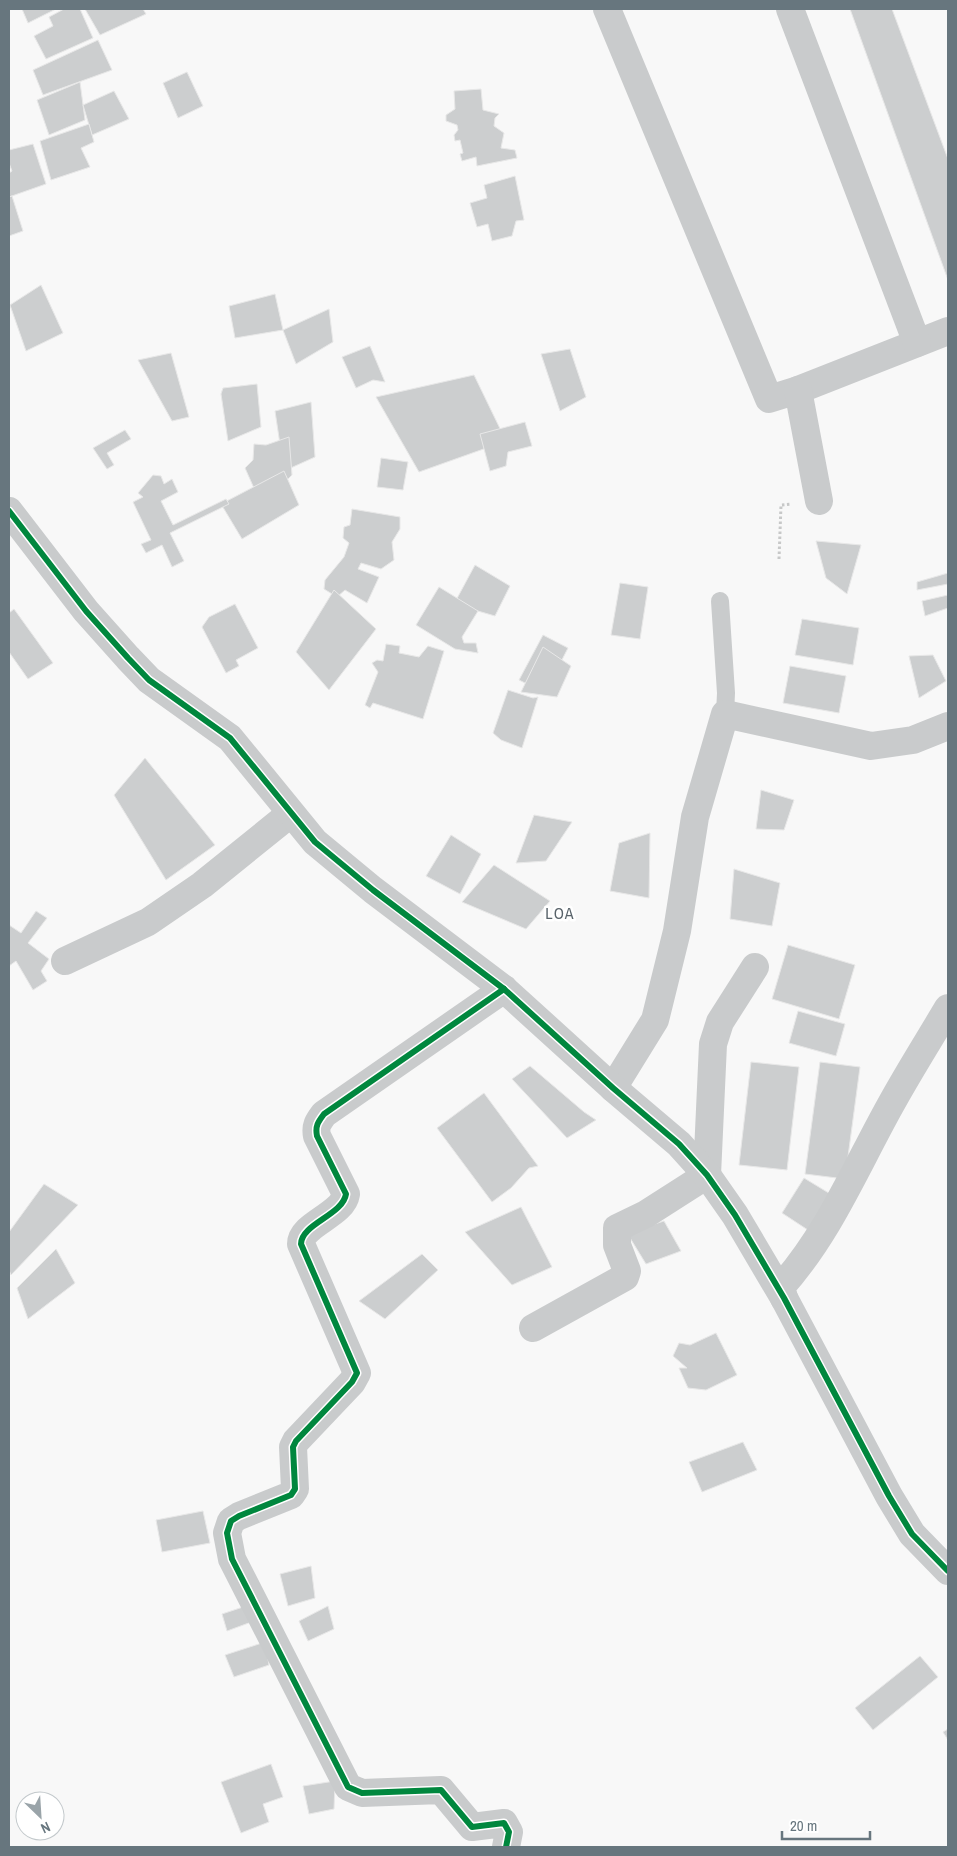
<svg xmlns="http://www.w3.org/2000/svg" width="957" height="1856" font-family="'Archivo Narrow',sans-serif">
<rect width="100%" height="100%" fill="#f8f8f8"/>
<g fill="#cccecf" stroke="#e8e8e8">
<polygon points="22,9 56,9 28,23"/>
<polygon points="64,9 80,9 93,38 46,59 34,36 53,26 49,17"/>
<polygon points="85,9 143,9 146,14 100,35"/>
<polygon points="850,9 892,9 948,159 948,280"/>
<polygon points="98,40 112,70 43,95 33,70"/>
<polygon points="187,72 203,106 178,118 163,83"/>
<polygon points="80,82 85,120 49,135 37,100"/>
<polygon points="481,89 483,110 499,114 495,118 494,126 504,133 501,148 515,150 517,158 477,166 476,157 462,161 460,154 463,153 460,140 455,141 454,135 458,130 457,125 446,121 446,115 455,109 454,91"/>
<polygon points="114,91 129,119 92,135 83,105"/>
<polygon points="89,124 94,142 81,148 90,167 51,180 40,141"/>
<polygon points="33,144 46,184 9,197 9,173 12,171 9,163 9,150"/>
<polygon points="515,176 524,220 516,221 512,236 492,241 488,224 477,227 470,203 487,198 484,185"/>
<polygon points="12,196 23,231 9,236 9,197"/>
<polygon points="41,285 63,333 26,351 10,305"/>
<polygon points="275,294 283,330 235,338 229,306"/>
<polygon points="329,309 333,342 296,364 283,330"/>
<polygon points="370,346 385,382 373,380 356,388 342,357"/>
<polygon points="570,349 586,397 560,411 541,354"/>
<polygon points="171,353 189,417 172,421 138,360"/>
<polygon points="474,375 506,441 419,472 376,397"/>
<polygon points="257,384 261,427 228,441 221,394 223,388"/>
<polygon points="311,402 315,457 284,471 275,411"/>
<polygon points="525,422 532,446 508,452 506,466 490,471 480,434"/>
<polygon points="125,430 131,439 107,453 114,465 107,469 93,448"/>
<polygon points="289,437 292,475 280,487 280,492 264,497 257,495 245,468 253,460 254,444 266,445"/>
<polygon points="381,458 408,462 403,490 377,487"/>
<polygon points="284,471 299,505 242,539 221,504"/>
<polygon points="153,475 161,476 164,484 172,479 178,492 161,501 173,525 226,499 229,504 170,533 184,561 172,567 162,545 146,553 141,544 151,540 133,502 143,497 138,493"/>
<polygon points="352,509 400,517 400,529 392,542 394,560 381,569 361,563 358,569 379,577 367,603 345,590 337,597 324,589 325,580 344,557 349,543 343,538 344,527 350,525"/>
<polygon points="816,541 861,545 847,594 826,578"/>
<polygon points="475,565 510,586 495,616 454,604"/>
<polygon points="948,573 948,584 917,590 917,582"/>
<polygon points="620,583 648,587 640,639 611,635"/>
<polygon points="439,587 478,611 462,637 464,643 476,643 478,653 455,649 416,625"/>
<polygon points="334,590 376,629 329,690 296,652"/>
<polygon points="948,595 948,608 925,616 922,601"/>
<polygon points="235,604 258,648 236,660 239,666 226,673 202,627 209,617"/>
<polygon points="14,609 53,663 28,679 9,652 9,613"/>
<polygon points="802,619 859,628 853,665 795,655"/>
<polygon points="543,635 568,648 545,693 519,680"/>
<polygon points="386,644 400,646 399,653 419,657 428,646 444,651 423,719 373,703 370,708 365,705 378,672 372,663 377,660 383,661"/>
<polygon points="543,647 571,666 557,697 521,692"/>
<polygon points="933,655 946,681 919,698 909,656"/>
<polygon points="790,666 846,676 839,713 783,703"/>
<polygon points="508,690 533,698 538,697 522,748 501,740 493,733"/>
<polygon points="145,758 215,845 166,880 114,795"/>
<polygon points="761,790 794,800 784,830 756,829"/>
<polygon points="534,815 572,822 546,861 516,863"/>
<polygon points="650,833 649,898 610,891 619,843"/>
<polygon points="451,835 481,854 460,894 426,876"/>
<polygon points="494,865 550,901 526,929 462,902"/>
<polygon points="734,869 780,883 772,926 730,919"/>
<polygon points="36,911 47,918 28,943 49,959 41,971 47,981 33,990 16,961 9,966 9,925 21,933"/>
<polygon points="788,945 855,965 839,1019 772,999"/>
<polygon points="798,1011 845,1024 836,1056 789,1043"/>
<polygon points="751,1062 799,1067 787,1170 739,1165"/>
<polygon points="820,1062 860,1067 845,1179 805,1174"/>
<polygon points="530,1066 584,1112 596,1120 567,1138 512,1079"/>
<polygon points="484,1093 538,1166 529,1168 511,1188 492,1202 437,1128"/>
<polygon points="804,1178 837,1198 814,1234 782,1213"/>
<polygon points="44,1184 78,1205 11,1275 9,1270 9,1232"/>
<polygon points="521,1207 552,1267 512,1285 465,1232"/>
<polygon points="664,1221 681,1251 646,1264 627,1233"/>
<polygon points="56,1249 75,1283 28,1319 17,1288"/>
<polygon points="422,1254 438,1270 385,1319 359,1301"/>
<polygon points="716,1333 737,1375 706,1390 688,1388 679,1368 687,1368 673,1356 679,1343 690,1345"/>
<polygon points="743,1442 757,1470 702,1492 689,1462"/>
<polygon points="203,1511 210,1543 162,1552 156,1520"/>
<polygon points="311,1566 315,1598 288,1606 280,1574"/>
<polygon points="252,1604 257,1620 227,1631 222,1614"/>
<polygon points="328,1606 334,1629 308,1641 299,1621"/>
<polygon points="265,1642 269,1665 234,1677 225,1655"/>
<polygon points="920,1656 938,1677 873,1730 855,1708"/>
<polygon points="948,1729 948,1740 943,1732"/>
<polygon points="271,1764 283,1797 263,1804 269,1822 241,1833 221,1782"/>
<polygon points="335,1781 334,1809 309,1814 303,1786"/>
</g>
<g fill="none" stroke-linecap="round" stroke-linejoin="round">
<polyline stroke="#c7c8c8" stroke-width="3" stroke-dasharray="2.5 2.5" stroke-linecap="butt" points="779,559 781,505 791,504"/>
<polyline stroke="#c9cbcc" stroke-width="18" points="720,601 726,693 725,714"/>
<g stroke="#c9cbcc" stroke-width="28">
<polyline points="607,9 769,399 798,390 948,331"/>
<polyline points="790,9 917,343"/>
<polyline points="798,390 819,501"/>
<polyline points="65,961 148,922 202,885 290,814"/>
<path d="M 504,989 L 324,1114 C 318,1122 315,1126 317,1136 L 346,1194 C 343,1215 301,1224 301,1244 L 357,1373 L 352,1382 L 296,1441 L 293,1447 L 295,1489 L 291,1495 L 239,1516 L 231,1521 L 227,1533 L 232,1559 L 348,1787 L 362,1793 L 441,1790 L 472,1827 L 504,1823 L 509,1832 L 506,1847"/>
<polyline points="613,1088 655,1020 677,931 695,817 725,714 871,746 913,740 948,726"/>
<path d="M 784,1298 L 781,1287 C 829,1233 855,1169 890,1106 C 908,1073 929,1040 948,1008"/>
<polyline points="533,1328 625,1277 627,1271 617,1245 617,1228 646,1214 707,1175 713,1044 720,1022 755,967"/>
</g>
<polyline stroke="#c9cbcc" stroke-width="28" points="9,511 86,611 128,658 149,680 230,738 315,842 373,890 504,989 613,1088 679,1144 707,1175 735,1215 784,1298 889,1496 912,1534 948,1571"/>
<g stroke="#fff" stroke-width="9">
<g id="cycleway">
<polyline points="9,511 86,611 128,658 149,680 230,738 315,842 373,890 504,989 613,1088 679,1144 707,1175 735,1215 784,1298 889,1496 912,1534 948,1571"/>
<path d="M 504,989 L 324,1114 C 318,1122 315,1126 317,1136 L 346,1194 C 343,1215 301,1224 301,1244 L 357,1373 L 352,1382 L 296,1441 L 293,1447 L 295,1489 L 291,1495 L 239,1516 L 231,1521 L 227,1533 L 232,1559 L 348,1787 L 362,1793 L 441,1790 L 472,1827 L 504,1823 L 509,1832 L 506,1847"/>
</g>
</g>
<use href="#cycleway" stroke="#00873e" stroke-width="6"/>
</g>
<g text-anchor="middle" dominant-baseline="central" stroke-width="5" stroke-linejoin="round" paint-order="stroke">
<g font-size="16" letter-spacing="1" fill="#59636a" stroke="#fff">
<text x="560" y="913">LOA</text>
</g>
</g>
<rect width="957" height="1856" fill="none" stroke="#67767e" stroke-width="20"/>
<g transform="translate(40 1816) rotate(155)"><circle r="24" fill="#ffffff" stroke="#c2c8cb"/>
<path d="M0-4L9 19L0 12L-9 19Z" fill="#9aa4a9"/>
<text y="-8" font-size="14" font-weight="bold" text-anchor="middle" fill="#67767e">N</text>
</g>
<path d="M782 1831v8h88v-8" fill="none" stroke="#67767e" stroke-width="2.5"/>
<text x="790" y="1831" font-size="15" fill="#67767e" stroke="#ffffff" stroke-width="4" paint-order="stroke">20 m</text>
</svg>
